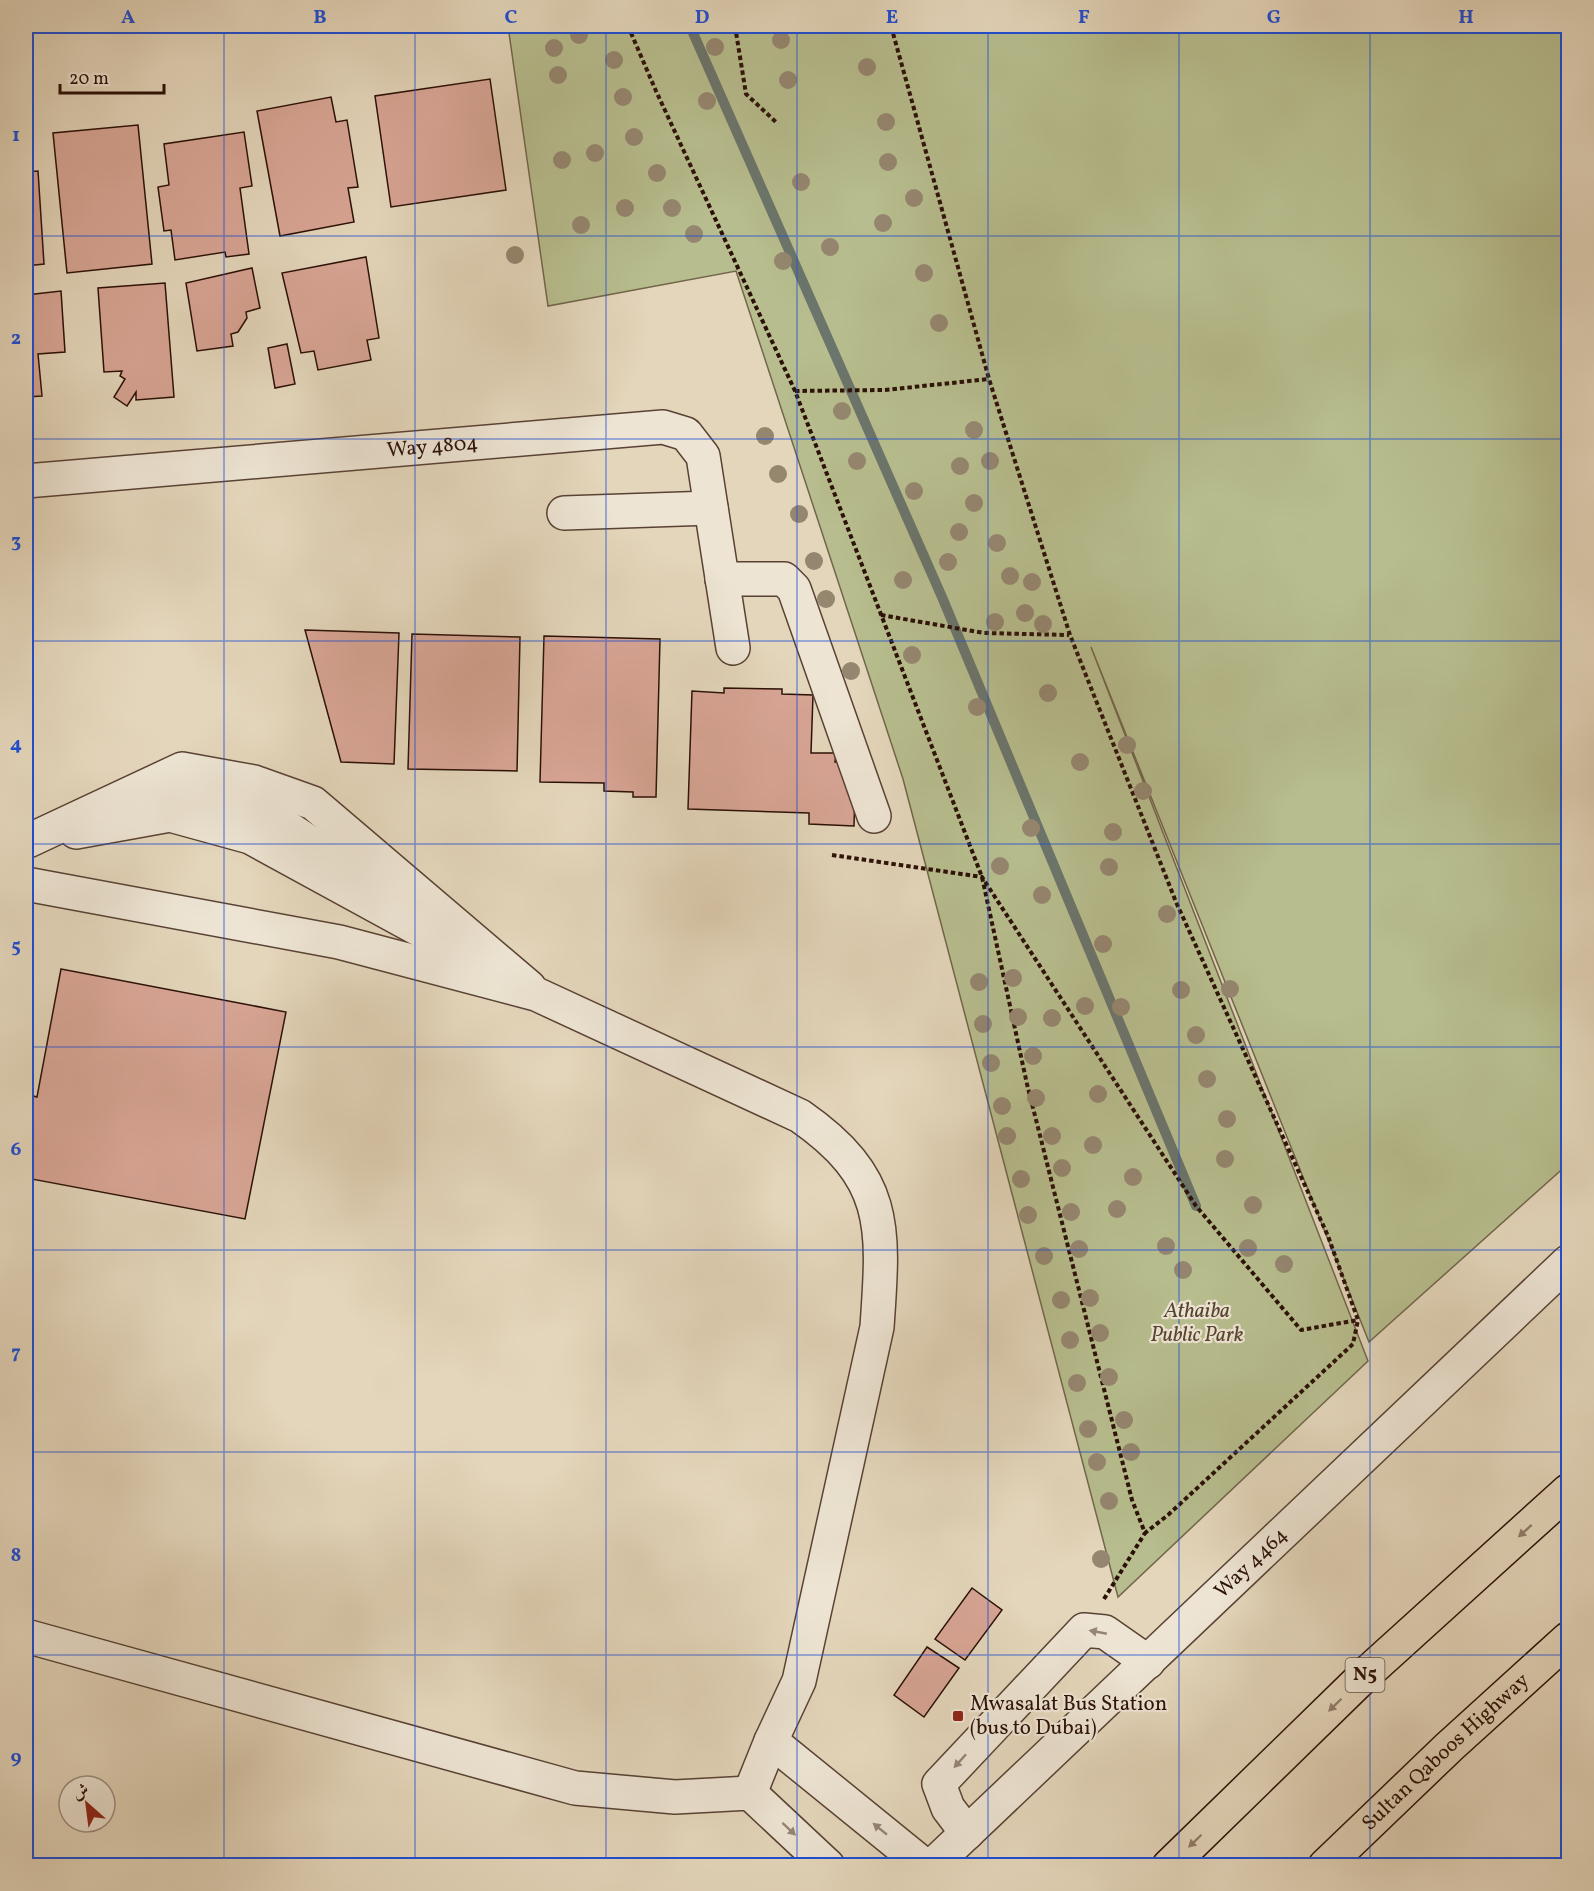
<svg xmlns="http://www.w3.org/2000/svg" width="1594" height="1891" font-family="Vollkorn,Amiri,serif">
<rect width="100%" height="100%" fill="#e4d6bb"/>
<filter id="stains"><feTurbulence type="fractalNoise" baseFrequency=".00333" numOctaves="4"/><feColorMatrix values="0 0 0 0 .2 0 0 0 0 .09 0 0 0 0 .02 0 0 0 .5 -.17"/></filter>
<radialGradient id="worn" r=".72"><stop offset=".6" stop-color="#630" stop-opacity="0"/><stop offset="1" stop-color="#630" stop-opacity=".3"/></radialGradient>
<polygon fill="#b7bd8e" stroke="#71664a" stroke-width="1.5" points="508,26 1568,26 1568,1164 1369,1342 1091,647 1368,1361 1118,1597 903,779 736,271 548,306"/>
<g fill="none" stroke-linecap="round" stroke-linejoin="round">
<polyline stroke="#6b756c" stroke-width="10" points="690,26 942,597 1196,1206"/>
</g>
<g fill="#d8a595" stroke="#2b1007" stroke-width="1.5">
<polygon points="490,79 506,190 391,207 375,96"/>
<polygon points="331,97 336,122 347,120 358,187 348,188 354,222 280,236 257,111"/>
<polygon points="138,125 152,264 67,273 53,133"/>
<polygon points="244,132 252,186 240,188 249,254 226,257 225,252 175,260 171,230 164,231 158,187 169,185 164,144"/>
<polygon points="38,171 44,264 26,266 26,172"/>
<polygon points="366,257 379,338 367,340 371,360 318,370 314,351 301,353 282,273"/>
<polygon points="252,268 260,308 246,312 247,318 238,332 231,334 233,346 197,351 186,283"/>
<polygon points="165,283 174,397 136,400 136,392 127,406 114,397 125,379 120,376 122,371 104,372 98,288"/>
<polygon points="61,291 65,352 38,354 42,396 26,397 26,295"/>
<polygon points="287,344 295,384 275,388 268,348"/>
<polygon points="305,630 399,633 394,764 341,762"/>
<polygon points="412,634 520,637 517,771 408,769"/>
<polygon points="544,636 660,639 656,797 633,797 633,792 604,791 604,783 540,782"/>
<polygon points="724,688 782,689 782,694 813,695 811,753 836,753 835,762 842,762 855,791 854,826 809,824 809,813 688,809 692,691 724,693"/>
<polygon points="61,969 286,1012 245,1219 26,1178 26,1094 37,1097"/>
<polygon points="972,1588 1002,1610 965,1660 935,1639"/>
<polygon points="927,1647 959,1668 924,1717 894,1695"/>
</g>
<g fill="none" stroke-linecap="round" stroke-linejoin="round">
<g stroke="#594234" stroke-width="36">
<g id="minor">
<path id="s1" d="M 26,481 L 663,427 L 686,434 L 703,456 L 733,648"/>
<polyline points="564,513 711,508"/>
<polyline points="722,579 784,579 794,589 874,816"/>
<polyline points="149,798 174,789 270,816 414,912"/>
<polyline points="76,832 170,815 250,837 477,961"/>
<polyline points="28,841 182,769 254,782 313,803 529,987"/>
<path d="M 26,884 L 339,942 L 536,994 L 800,1116 C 889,1178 884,1227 877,1327 L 799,1681 L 771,1741 L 750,1793"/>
<polyline points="26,1636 575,1788 675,1797 750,1793 828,1866"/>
<polyline points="771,1741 925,1866"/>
<polyline points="967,1833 948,1808 939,1784 1084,1630 1105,1632 1148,1662"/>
<path id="s2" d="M 932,1866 L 1568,1262"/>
</g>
</g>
<g stroke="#2b1007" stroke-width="36">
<g id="highway">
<polyline points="1169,1866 1367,1673 1568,1491"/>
<path id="s3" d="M 1325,1866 L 1449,1747 L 1568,1639"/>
</g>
</g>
<g stroke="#2b1007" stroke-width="4" stroke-dasharray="4.5 3" stroke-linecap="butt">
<polyline points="628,26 656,91 795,391 982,877 1027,1084 1132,1500 1145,1533 1168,1515 1353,1344 1358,1320 1328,1236 1176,902 1070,635 989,379 891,26"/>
<polyline points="735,26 746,94 777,123"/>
<polyline points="795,391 885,390 989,379"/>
<polyline points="881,615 984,633 1069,635"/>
<polyline points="832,855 982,877 1196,1206 1301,1330 1358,1320"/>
<polyline points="1104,1599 1145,1533"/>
</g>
<use href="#minor" stroke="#ede4d3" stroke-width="33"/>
<use href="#highway" stroke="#e4d6bb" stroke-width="33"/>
</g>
<g fill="#95866f">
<circle cx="579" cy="35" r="9"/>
<circle cx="781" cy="40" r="9"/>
<circle cx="715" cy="47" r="9"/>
<circle cx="554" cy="48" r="9"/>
<circle cx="614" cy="60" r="9"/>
<circle cx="867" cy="67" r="9"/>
<circle cx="558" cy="75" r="9"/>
<circle cx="788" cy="80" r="9"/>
<circle cx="623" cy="97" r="9"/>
<circle cx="707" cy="101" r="9"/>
<circle cx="886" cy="122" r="9"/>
<circle cx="634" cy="137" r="9"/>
<circle cx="595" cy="153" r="9"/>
<circle cx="562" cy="160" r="9"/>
<circle cx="888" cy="162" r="9"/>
<circle cx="657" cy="173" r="9"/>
<circle cx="801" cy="182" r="9"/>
<circle cx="914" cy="198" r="9"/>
<circle cx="625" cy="208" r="9"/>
<circle cx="672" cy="208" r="9"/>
<circle cx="883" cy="223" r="9"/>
<circle cx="581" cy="225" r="9"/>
<circle cx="694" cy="234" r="9"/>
<circle cx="830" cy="247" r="9"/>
<circle cx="515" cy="255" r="9"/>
<circle cx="783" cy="261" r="9"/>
<circle cx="924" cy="273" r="9"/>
<circle cx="939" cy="323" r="9"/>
<circle cx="842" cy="411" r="9"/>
<circle cx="974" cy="430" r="9"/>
<circle cx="765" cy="436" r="9"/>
<circle cx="857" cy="461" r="9"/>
<circle cx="990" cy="461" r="9"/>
<circle cx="960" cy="466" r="9"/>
<circle cx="778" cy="474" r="9"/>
<circle cx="914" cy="491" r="9"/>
<circle cx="974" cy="503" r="9"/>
<circle cx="799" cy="514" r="9"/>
<circle cx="959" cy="532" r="9"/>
<circle cx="997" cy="543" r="9"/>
<circle cx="814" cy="561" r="9"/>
<circle cx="948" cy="562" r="9"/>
<circle cx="1010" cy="576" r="9"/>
<circle cx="903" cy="580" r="9"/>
<circle cx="1032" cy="582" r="9"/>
<circle cx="826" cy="599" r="9"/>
<circle cx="1025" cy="613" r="9"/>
<circle cx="995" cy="622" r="9"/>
<circle cx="1043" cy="624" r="9"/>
<circle cx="912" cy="655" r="9"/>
<circle cx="851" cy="671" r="9"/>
<circle cx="1048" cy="693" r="9"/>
<circle cx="977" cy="707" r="9"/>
<circle cx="1127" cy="745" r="9"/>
<circle cx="1080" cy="762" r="9"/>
<circle cx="1143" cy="791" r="9"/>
<circle cx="1031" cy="828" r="9"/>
<circle cx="1113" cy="832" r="9"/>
<circle cx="1000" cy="866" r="9"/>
<circle cx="1109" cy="867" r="9"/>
<circle cx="1042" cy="895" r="9"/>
<circle cx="1167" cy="914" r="9"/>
<circle cx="1103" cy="944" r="9"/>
<circle cx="1013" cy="978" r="9"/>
<circle cx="979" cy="982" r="9"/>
<circle cx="1230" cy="989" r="9"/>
<circle cx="1181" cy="990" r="9"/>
<circle cx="1085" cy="1006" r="9"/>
<circle cx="1121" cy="1007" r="9"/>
<circle cx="1018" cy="1017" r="9"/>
<circle cx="1052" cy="1018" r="9"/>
<circle cx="983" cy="1024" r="9"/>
<circle cx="1196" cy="1035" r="9"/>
<circle cx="1033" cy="1056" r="9"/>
<circle cx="991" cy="1063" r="9"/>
<circle cx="1207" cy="1079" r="9"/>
<circle cx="1098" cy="1094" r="9"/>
<circle cx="1036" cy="1098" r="9"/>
<circle cx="1002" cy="1106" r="9"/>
<circle cx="1227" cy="1119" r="9"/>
<circle cx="1007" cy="1136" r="9"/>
<circle cx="1052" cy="1136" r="9"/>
<circle cx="1093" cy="1145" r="9"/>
<circle cx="1225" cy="1159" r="9"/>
<circle cx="1062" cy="1168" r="9"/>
<circle cx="1133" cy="1177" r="9"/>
<circle cx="1021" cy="1179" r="9"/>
<circle cx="1253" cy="1205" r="9"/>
<circle cx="1117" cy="1209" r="9"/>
<circle cx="1071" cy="1212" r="9"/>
<circle cx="1028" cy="1215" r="9"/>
<circle cx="1166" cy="1246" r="9"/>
<circle cx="1248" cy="1248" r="9"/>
<circle cx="1079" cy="1249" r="9"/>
<circle cx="1044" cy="1256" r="9"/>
<circle cx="1284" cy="1264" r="9"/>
<circle cx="1183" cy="1270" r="9"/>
<circle cx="1090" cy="1298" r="9"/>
<circle cx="1061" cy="1300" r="9"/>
<circle cx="1100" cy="1333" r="9"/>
<circle cx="1070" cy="1340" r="9"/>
<circle cx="1109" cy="1377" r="9"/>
<circle cx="1077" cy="1383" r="9"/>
<circle cx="1124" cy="1420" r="9"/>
<circle cx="1088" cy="1429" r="9"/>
<circle cx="1131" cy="1452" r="9"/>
<circle cx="1097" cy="1462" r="9"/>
<circle cx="1109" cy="1501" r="9"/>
<circle cx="1101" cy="1559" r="9"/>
</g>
<defs><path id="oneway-solid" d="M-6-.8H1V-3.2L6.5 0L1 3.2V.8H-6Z" transform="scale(1.5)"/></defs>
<g fill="#917d6a">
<use href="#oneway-solid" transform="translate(1525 1531) rotate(138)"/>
<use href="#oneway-solid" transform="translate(1335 1705) rotate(136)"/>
<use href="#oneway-solid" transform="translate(1195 1841) rotate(136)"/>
</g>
<g fill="#968577">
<use href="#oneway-solid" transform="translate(1098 1632) rotate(-169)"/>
<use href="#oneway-solid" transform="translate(960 1761) rotate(132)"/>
<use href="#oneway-solid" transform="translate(789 1829) rotate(43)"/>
<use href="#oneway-solid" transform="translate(880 1829) rotate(-141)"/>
</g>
<path fill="none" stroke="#1d4ed8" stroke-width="1.5" stroke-opacity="0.55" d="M 224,26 L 224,1866M 415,26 L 415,1866M 606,26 L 606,1866M 797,26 L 797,1866M 988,26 L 988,1866M 1179,26 L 1179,1866M 1370,26 L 1370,1866M 26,236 L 1568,236M 26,439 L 1568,439M 26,641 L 1568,641M 26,844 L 1568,844M 26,1047 L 1568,1047M 26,1250 L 1568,1250M 26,1452 L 1568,1452M 26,1655 L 1568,1655"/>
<rect fill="#8f2418" stroke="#ede4d3" stroke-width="2" x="952" y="1710" width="12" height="12" rx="3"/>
<g text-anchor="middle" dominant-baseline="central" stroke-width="4.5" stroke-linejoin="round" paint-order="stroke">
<rect fill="#ede4d3" stroke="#655044" stroke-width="1.5" x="1345.5" y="1658" width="39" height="34" rx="4.5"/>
<g font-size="20" font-weight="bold" fill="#2b1007">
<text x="1365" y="1675">N5</text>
</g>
<g font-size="21" fill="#2b1007" stroke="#ede4d3">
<text stroke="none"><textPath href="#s1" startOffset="408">Way 4804</textPath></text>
<text stroke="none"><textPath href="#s2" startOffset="440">Way 4464</textPath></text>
<text stroke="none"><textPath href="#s3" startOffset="166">Sultan Qaboos Highway</textPath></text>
</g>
<g font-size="21" font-style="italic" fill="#554430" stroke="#ede4d3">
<text x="1197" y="1311">Athaiba<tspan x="1197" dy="24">Public Park</tspan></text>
</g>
<g font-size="21" fill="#2b1007" stroke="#ede4d3" text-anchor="start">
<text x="970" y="1704">Mwasalat Bus Station<tspan x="970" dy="24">(bus to Dubai)</tspan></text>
</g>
</g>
<rect width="1594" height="1891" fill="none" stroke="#e4d6bb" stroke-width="66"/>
<g transform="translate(87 1804) rotate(332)"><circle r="28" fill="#ede4d3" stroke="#9f8f81" stroke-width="1.5"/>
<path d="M0-4.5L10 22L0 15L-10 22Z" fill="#8f2418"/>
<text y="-9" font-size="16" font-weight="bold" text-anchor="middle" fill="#2b1007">ش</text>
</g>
<path d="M60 84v9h104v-9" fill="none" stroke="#2b1007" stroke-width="3"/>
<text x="69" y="84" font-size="18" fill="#2b1007" stroke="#ede4d3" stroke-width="4.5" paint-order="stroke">20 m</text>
<rect x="33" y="33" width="1528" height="1825" fill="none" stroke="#1d4ed8" stroke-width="2"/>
<g font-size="20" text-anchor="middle" font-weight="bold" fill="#1d4ed8">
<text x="128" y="23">A</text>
<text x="320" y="23">B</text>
<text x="511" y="23">C</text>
<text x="702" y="23">D</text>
<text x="892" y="23">E</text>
<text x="1084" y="23">F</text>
<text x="1274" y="23">G</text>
<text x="1466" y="23">H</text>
<text x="16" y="141">1</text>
<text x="16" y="344">2</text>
<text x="16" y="547">3</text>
<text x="16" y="750">4</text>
<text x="16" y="952">5</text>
<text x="16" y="1155">6</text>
<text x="16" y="1358">7</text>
<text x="16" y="1561">8</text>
<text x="16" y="1763">9</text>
</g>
<rect width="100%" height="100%" filter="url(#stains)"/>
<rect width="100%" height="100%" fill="url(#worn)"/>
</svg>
